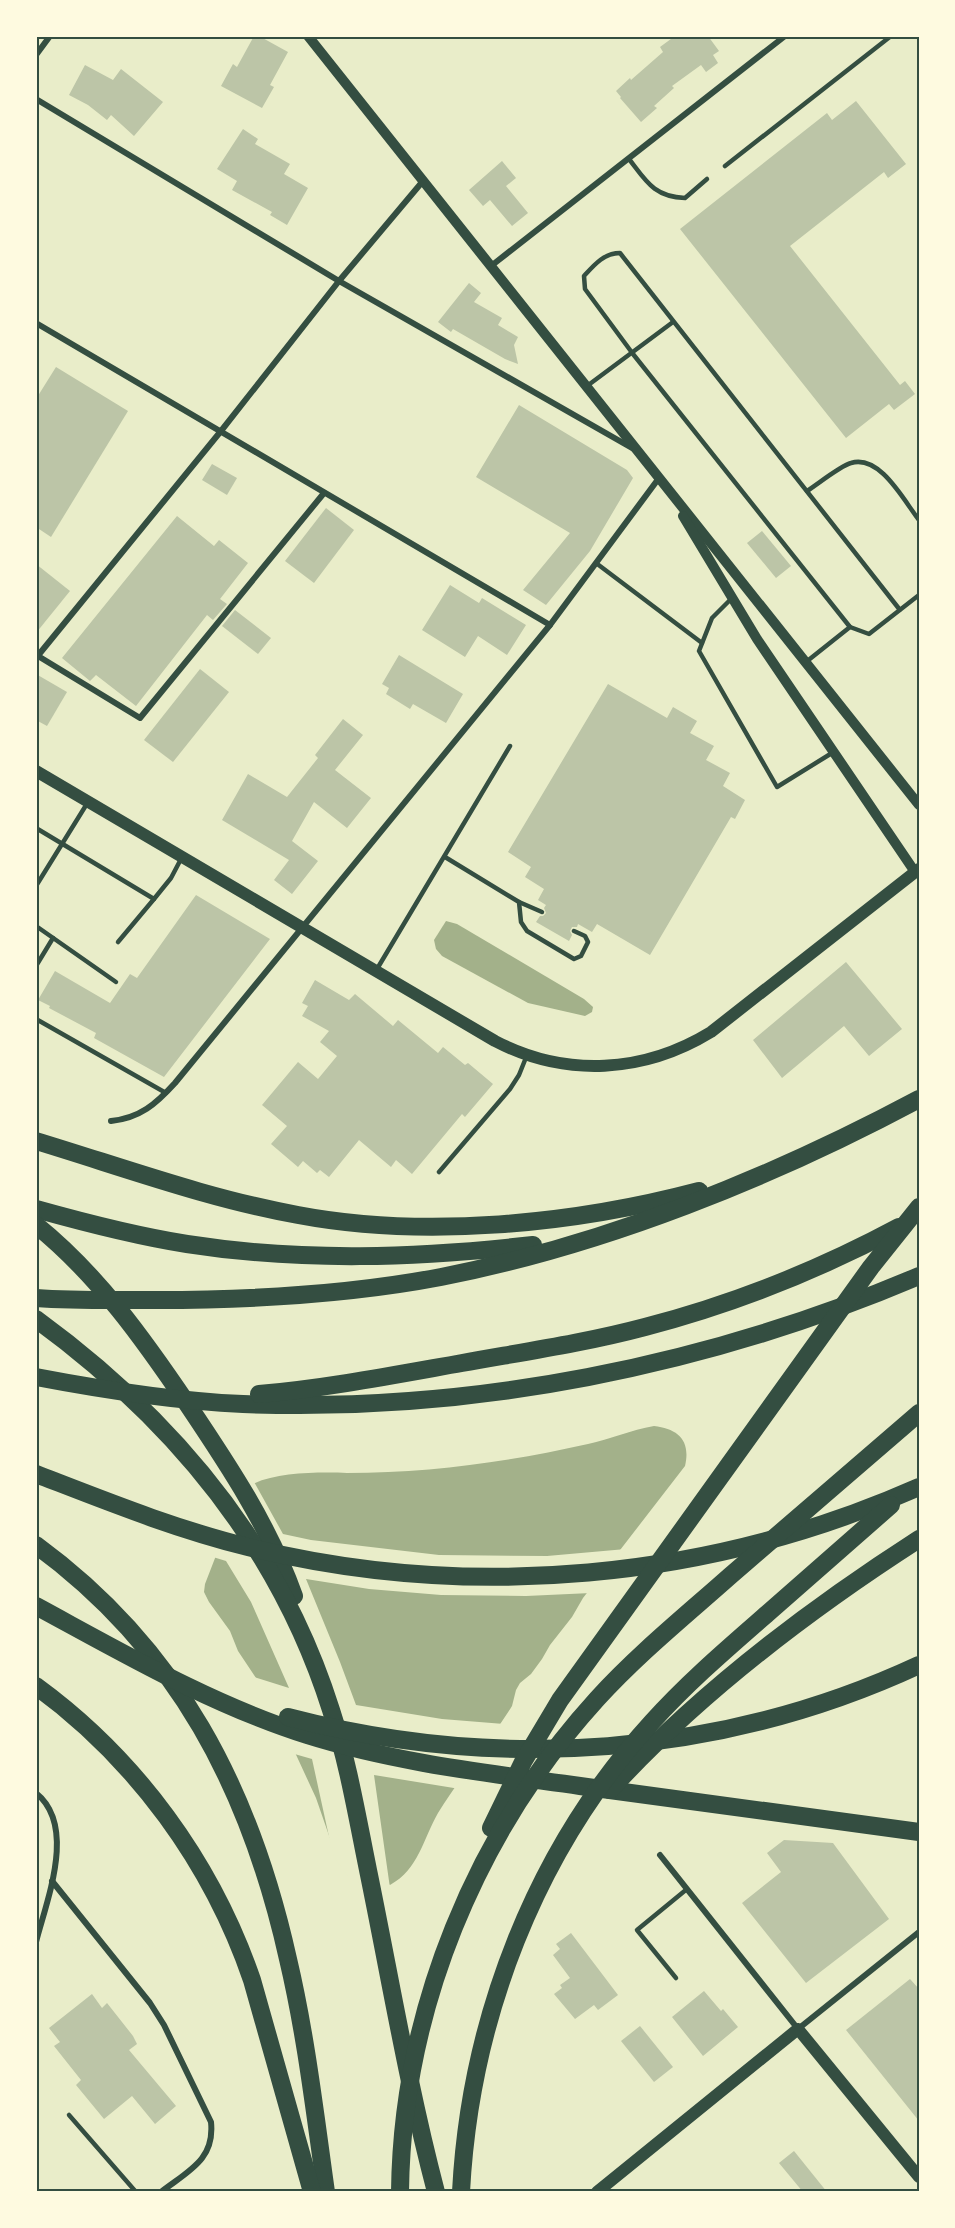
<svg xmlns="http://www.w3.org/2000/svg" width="955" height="2228" font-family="'Source Serif 4',serif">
<rect width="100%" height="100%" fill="#e9edc9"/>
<g fill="#a3b18a">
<polygon points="446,921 457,924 584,999 593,1007 592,1012 585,1016 528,1003 442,956 436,949 434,940"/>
<path d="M 654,1426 C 678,1429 691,1440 685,1466 L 583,1598 L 572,1617 L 550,1645 L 542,1659 L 531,1674 L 520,1683 L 516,1690 L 512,1706 C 489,1743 461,1776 438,1813 C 423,1839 419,1869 390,1885 L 334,1850 L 316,1798 L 292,1746 L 260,1684 L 238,1651 L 230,1631 L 209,1602 L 204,1592 L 205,1584 L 217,1553 L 249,1486 C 273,1472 319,1472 347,1473 C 429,1473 508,1462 588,1444 C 610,1439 631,1430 654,1426 Z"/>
</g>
<polygon fill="#e9edc9" points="253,1480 283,1534 311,1540 439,1555 547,1556 626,1549 591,1593 526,1596 441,1595 369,1589 306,1579 340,1662 356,1705 442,1719 504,1724 460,1789 374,1775 390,1888 380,1890 368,1888 346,1874 338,1863 333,1855 312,1759 291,1753 269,1706 251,1676 289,1688 251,1602 226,1561 213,1557 222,1515 228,1503 237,1492"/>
<g fill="#bcc5a7">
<polygon points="254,36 259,36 288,52 270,85 274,87 262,108 221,86 233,64 237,67"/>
<polygon points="675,36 708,36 719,51 713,55 718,63 706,72 701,65 672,86 674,88 654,106 657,108 641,122 620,98 621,97 616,91 630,78 631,80 663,52 660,47"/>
<polygon points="85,65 113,80 121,69 163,102 134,136 111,115 107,120 88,105 69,95"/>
<polygon points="856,101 906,164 888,178 884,172 790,246 900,385 905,381 915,394 894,410 889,404 846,438 680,229 827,113 832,120"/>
<polygon points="243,129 258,139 255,144 290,164 284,174 308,188 287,225 270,215 272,212 232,190 237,181 217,169"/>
<polygon points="502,161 516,178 506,186 528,213 512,226 490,200 483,206 469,190"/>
<polygon points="469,283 481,293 474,302 502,318 498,325 518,337 514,345 518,364 505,359 453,329 451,332 438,322"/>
<polygon points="56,367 128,411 51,537 36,527 36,399"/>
<polygon points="519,405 627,470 633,478 590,551 546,605 523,590 570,533 476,477"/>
<polygon points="212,464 237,478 227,495 202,480"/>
<polygon points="326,508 354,530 314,583 285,561"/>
<polygon points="177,516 214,546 219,540 248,563 220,599 227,604 213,620 207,615 136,706 96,675 90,681 62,658"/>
<polygon points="762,531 791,566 776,578 747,543"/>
<polygon points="36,564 70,591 36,633"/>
<polygon points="450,585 479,603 482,598 526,625 507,655 478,636 465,657 422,630"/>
<polygon points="235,610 271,638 258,654 222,626"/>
<polygon points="399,655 463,694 446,723 413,704 410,709 386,694 389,688 382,684"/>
<polygon points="200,669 229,692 173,762 144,740"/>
<polygon points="36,674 67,692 47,726 36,720"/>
<polygon points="608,684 667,718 673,707 697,721 690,733 714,746 706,760 730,773 723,786 745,800 735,819 731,817 650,955 597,924 592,932 578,924 577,927 572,927 570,931 572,935 569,941 536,922 540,916 543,916 546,913 544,908 546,905 538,900 544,889 525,877 531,867 508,852"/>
<polygon points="343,719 363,735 335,770 371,798 347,828 314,802 292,841 318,861 292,894 274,880 289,860 222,820 248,774 287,797 318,758 315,755"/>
<polygon points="196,895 270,939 164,1077 94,1038 96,1033 49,1008 50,1006 38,1000 55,971 110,1003 130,974 137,978"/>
<polygon points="846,962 902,1029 869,1056 844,1026 782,1078 753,1040"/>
<polygon points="315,980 349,1000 355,994 393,1026 398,1020 438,1053 443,1047 465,1065 468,1063 493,1084 465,1117 462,1114 412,1174 396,1160 391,1167 359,1140 329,1177 320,1170 317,1173 303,1161 298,1167 271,1144 287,1126 262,1105 298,1062 318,1079 337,1056 320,1042 329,1031 302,1016 308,1006 302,1003"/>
<polygon points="784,1840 833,1843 889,1919 806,1983 742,1903 781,1872 767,1853"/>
<polygon points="571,1933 618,1995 598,2010 594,2005 575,2019 554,1994 562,1988 560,1985 570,1978 553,1955 560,1949 556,1944"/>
<polygon points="910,1979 919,1989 919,2121 846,2030"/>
<polygon points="704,1991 721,2011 723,2009 738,2027 703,2056 672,2017"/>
<polygon points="92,1994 102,2008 107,2003 133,2036 137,2044 129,2050 176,2106 155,2124 132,2096 104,2119 76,2085 81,2080 54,2046 60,2042 49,2028"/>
<polygon points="640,2026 673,2067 654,2082 621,2041"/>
<polygon points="794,2151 827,2192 803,2192 779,2163"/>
</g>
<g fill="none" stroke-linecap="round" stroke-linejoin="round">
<g stroke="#344e41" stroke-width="4.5">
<path d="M 629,159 C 646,181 654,197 685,198 L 707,179"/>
<polyline points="725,166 891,36"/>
<polyline points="587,386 673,322"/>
<path d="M 807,491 C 818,484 840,466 851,463 C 880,454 904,501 919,520"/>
<polyline points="596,563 702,643"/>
<polyline points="732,598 712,618 699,651 777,787 832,753"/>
<path d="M 900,610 L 620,253 C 604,253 594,265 584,276 L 585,289 L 633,354 L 850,627 L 869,634 L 919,595"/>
<polyline points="806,662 850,627"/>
<polyline points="36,828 154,899 171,878 181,859"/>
<polyline points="445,857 519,902 521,922 527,931 574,959 581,956 588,942 585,936 574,931"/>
<polyline points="36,886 88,802"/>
<polyline points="519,902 542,912"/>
<polyline points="36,926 116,982"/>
<polyline points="118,942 154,899"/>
<polyline points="36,966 53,938"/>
<polyline points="377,969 510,746"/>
<polyline points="36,1019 166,1093"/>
<polyline points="439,1172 510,1089 519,1075 527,1055"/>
<polyline points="676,1978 637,1930 687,1889"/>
<polyline points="69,2115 136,2192"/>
</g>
<g stroke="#344e41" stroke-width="6">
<polyline points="36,55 50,36"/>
<polyline points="36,99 339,281 632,448"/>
<polyline points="491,266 785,36"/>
<polyline points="36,323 550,625"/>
<polyline points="38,656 140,718 324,493"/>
<polyline points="36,658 221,431 339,281 423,181"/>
<path d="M 111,1121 C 140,1118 156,1104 175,1083 L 550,625 L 659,478"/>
<path d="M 36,1793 C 77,1826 47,1899 36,1942"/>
<polyline points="660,1855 798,2029 919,1932"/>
<path d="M 52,1881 L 150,2003 L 164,2025 L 211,2122 C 215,2160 188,2171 161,2192"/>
</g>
<g stroke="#344e41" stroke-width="10">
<polyline points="308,36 919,805"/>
<polyline points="683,516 757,639 915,872"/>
</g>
<g stroke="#344e41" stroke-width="12">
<path d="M 36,771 L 495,1041 C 566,1078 644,1073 711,1032 L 919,869"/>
<polyline points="597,2192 798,2029 919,2177"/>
</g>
<g stroke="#344e41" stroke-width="18">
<path d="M 36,1141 C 122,1167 209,1199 298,1215 C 425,1239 574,1224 699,1191"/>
<path d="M 36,1209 C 86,1223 136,1236 187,1244 C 302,1262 417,1258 533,1245"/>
<path d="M 36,1225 C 98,1275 144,1340 188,1405 C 229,1466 269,1526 294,1596"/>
<path d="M 36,1298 C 76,1301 116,1300 156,1300 C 251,1300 347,1295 441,1277 C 605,1245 771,1178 919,1099"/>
<path d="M 36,1319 C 173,1419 279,1545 331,1710 C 348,1762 357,1816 368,1870 C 390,1977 408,2086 436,2192"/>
<path d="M 36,1377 C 104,1390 174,1401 243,1404 C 473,1413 707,1366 919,1276"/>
<path d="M 259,1394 C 327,1388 394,1375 462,1363 C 523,1352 585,1343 645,1327 C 733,1304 819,1270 899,1227"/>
<path d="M 36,1474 C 106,1501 175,1529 248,1547 C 471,1602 709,1580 919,1487"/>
<path d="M 36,1545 C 178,1649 250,1789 288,1959 C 306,2035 315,2114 326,2192"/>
<path d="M 36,1606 C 123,1653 212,1705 307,1735 C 396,1763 488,1773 580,1786 C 693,1801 806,1816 919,1832"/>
<path d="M 36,1686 C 136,1759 212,1863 252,1980 L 312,2192"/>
<path d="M 288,1717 C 498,1772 721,1757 919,1665"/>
<path d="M 610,1790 C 700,1692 807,1611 919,1539"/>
<polyline points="491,1828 523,1762 560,1700 871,1267 919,1207"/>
<path d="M 400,2192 C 402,2011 476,1832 597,1699 C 638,1654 685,1616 730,1576 C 793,1522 856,1467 919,1413"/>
<path d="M 461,2192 C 470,2020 535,1850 652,1722 C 688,1682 728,1648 768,1613 C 809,1577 850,1541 891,1505"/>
</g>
</g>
<rect width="955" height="2228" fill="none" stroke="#fefae0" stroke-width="75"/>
<rect x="38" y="38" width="880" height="2152" fill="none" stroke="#344e41" stroke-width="2"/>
</svg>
